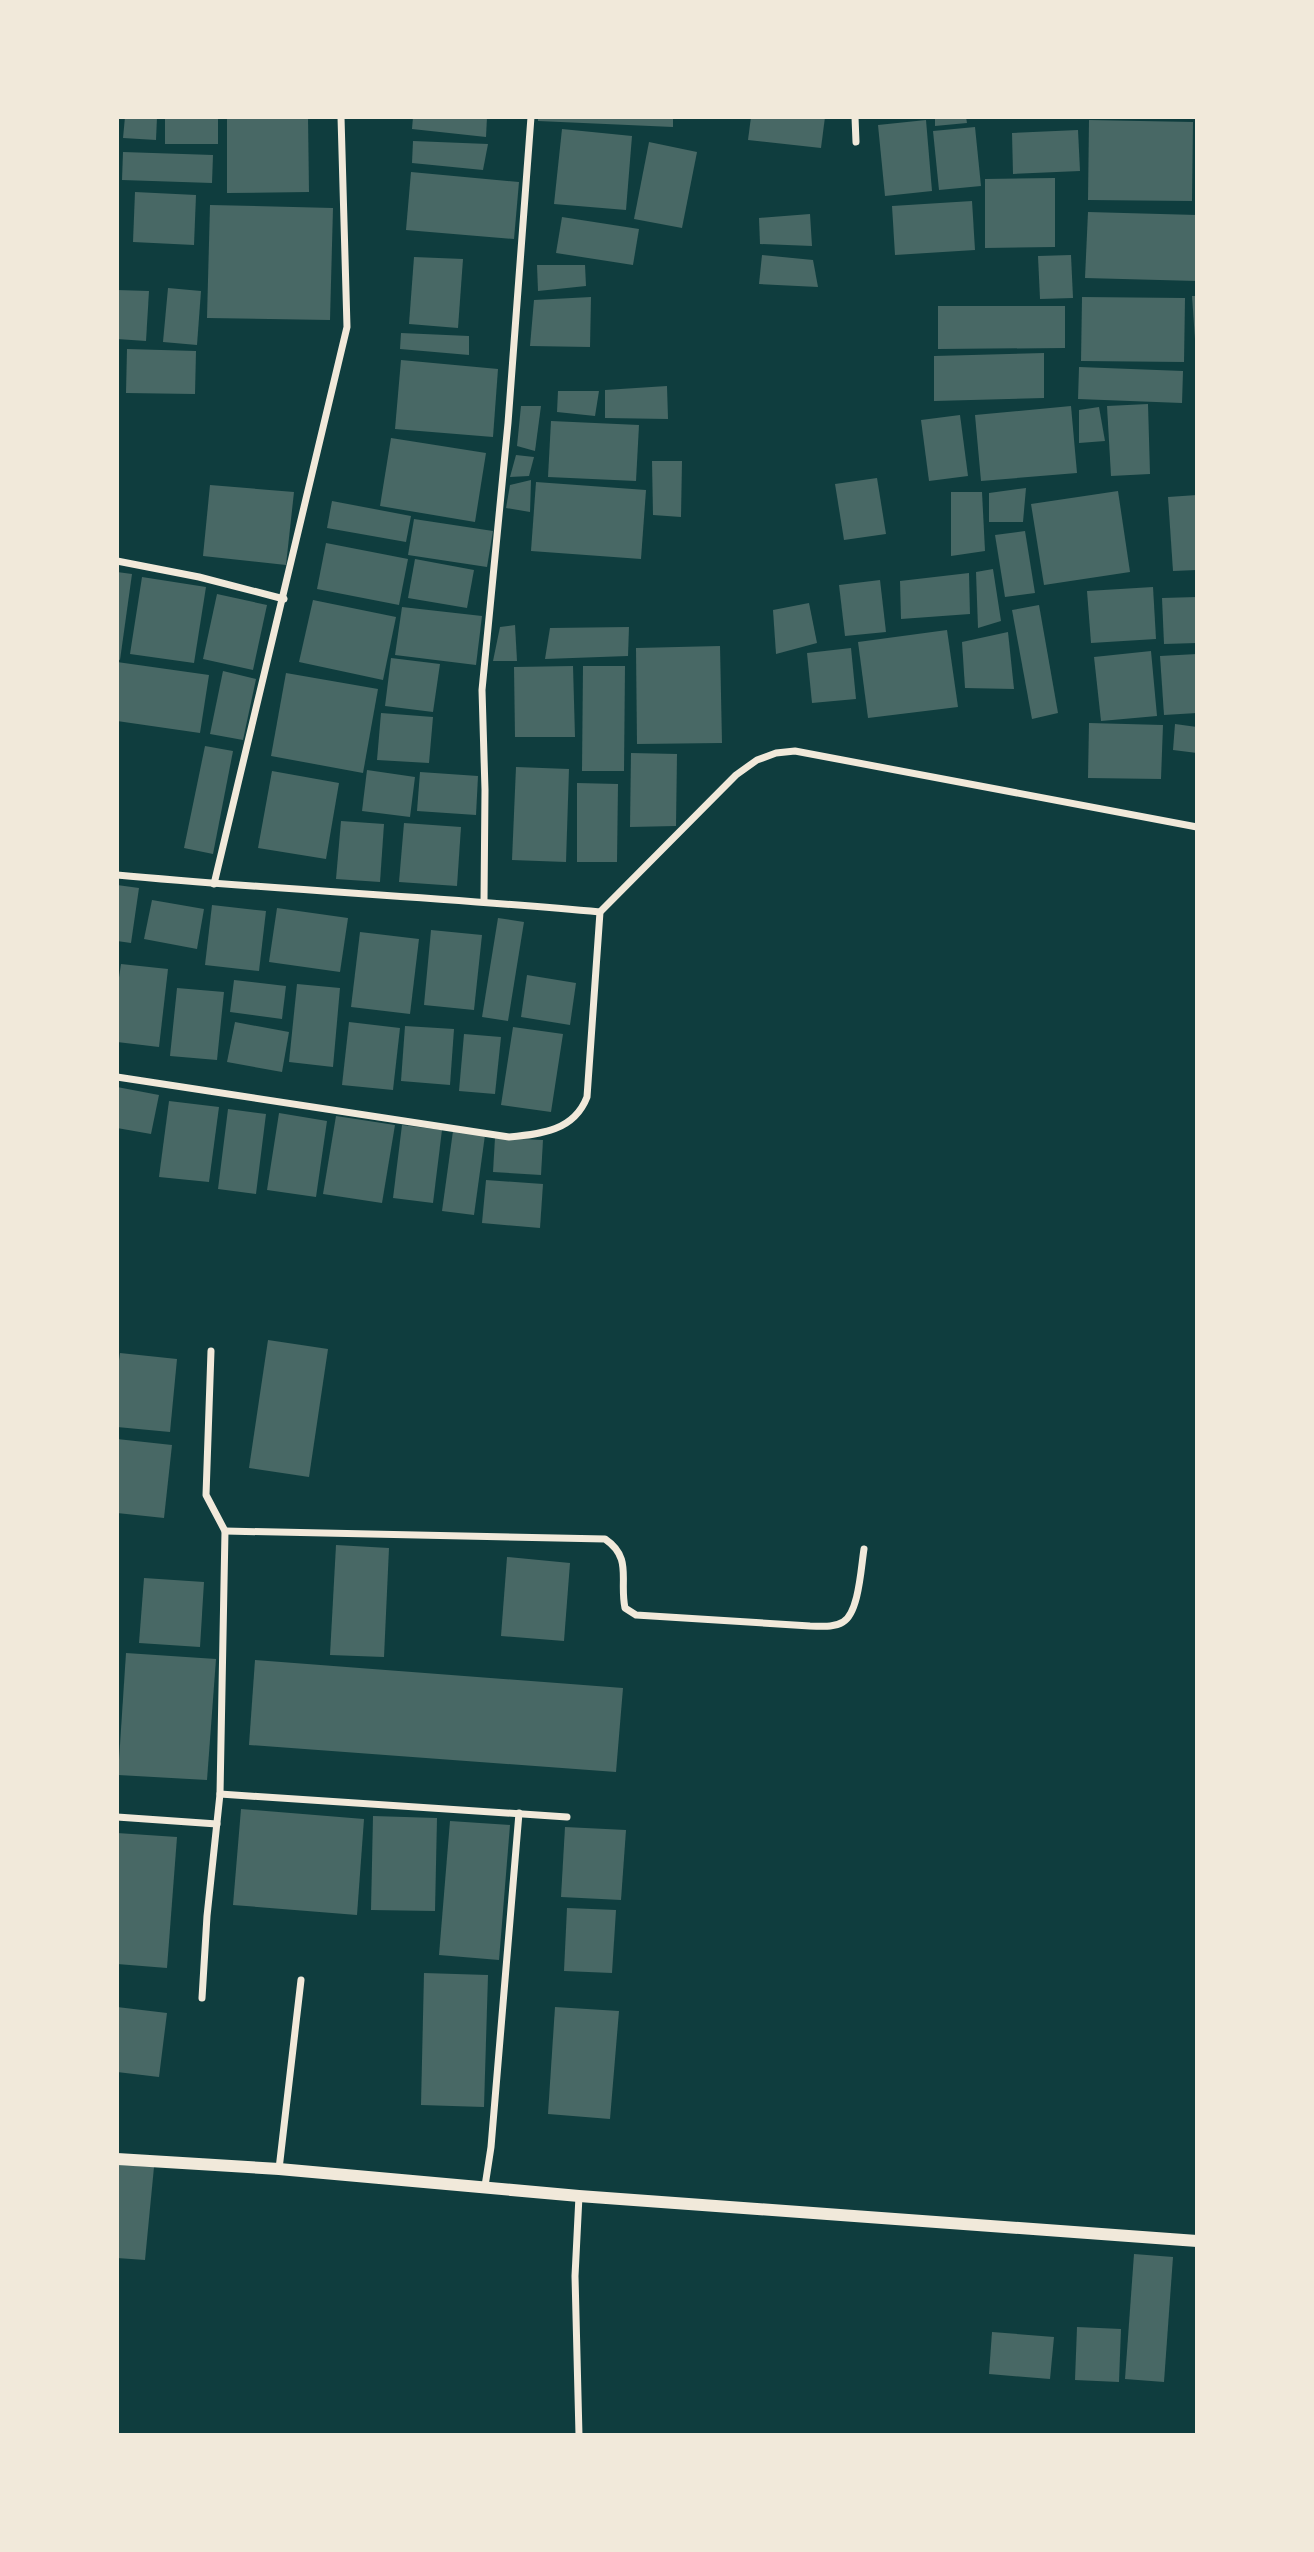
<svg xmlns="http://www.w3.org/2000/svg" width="1314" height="2552" font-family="'Sofia Sans Condensed',sans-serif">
<rect width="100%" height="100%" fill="#0f3d3e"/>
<g fill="#486865">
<polygon points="125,117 157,117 156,140 123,138"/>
<rect x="165" y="117" width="53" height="27"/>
<polygon points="227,117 308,117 309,192 227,193"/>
<polygon points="413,117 487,117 486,137 412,129"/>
<polygon points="538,117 673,117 673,127 538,121"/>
<polygon points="751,117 825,117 821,148 748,140"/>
<polygon points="935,117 966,117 967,123 935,126"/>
<polygon points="926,120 932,191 885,196 878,125"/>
<polygon points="1089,120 1193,122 1192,201 1088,200"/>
<polygon points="975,127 981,186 939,190 933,131"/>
<polygon points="562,129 632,136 626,210 554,204"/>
<polygon points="1078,130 1080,171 1013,174 1012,133"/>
<polygon points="413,141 488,144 483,170 412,163"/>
<polygon points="649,142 697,152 682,228 634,219"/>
<polygon points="123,152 213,155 212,183 122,180"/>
<polygon points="411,172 519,182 514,239 406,230"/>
<polygon points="1055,178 1055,247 985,248 985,179"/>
<polygon points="135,192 196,195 194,245 133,242"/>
<polygon points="972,201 975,250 895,255 892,206"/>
<polygon points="210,205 333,208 330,320 207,318"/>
<polygon points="1088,212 1197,215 1197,281 1085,278"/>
<polygon points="810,214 812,246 760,244 759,218"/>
<polygon points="562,217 639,229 633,265 556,253"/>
<polygon points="762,255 813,260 818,287 759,284"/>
<polygon points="1071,255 1073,298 1040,299 1038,256"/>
<polygon points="414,257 463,259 458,328 409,324"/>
<polygon points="537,265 585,265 586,286 538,291"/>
<polygon points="168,288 201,291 197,345 163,342"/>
<polygon points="117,290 149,291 146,341 117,339"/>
<polygon points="1192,296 1197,296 1197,339 1195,339"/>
<polygon points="591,297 590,347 530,346 534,300"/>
<polygon points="1082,297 1185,298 1184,362 1081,361"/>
<polygon points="938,306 1065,306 1065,348 938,349"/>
<polygon points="401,333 469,336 469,355 400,349"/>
<polygon points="127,349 196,351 195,394 126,393"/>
<polygon points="1044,353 1044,398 934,401 934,356"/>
<polygon points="401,360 498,369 493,437 395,429"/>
<polygon points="1079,367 1183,371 1182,403 1078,399"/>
<polygon points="667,386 668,419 605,418 605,390"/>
<polygon points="558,391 599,391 595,416 557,412"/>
<polygon points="1148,404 1150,474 1111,476 1107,406"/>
<polygon points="521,406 541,406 535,451 517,446"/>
<polygon points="1071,406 1077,473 981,481 975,415"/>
<polygon points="1099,407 1105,441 1079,443 1079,410"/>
<polygon points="960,415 968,476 929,481 921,420"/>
<polygon points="551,421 639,425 636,481 548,477"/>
<polygon points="391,438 486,453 475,522 380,506"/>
<polygon points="516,455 534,457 529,476 510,477"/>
<polygon points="652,461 682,461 681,517 653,515"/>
<polygon points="877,478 886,534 844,540 835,484"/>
<polygon points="531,480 530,512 506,508 510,485"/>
<polygon points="536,482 646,490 641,559 531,551"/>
<polygon points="210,485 294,492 286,565 203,556"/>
<polygon points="1026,488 1023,522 989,522 989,493"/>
<polygon points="1118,491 1130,572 1044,585 1031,504"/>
<polygon points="951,492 982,492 985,551 951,556"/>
<polygon points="1197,495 1197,570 1173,571 1168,497"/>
<polygon points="332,501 411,516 406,542 327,528"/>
<polygon points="414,519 493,531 487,567 408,555"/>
<polygon points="1025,531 1035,593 1005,597 995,535"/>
<polygon points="326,543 408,559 399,605 317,589"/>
<polygon points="415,559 474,570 467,608 408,598"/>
<polygon points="993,569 1001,621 978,628 976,572"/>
<polygon points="117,572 132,574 120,660 117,659"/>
<polygon points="969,573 970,614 901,619 900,581"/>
<polygon points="142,577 206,587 194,663 130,654"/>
<polygon points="880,580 886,632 845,636 839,585"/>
<polygon points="1153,587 1156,639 1091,643 1087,591"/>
<polygon points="217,594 267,605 253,670 203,659"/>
<polygon points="1197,597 1197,643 1164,644 1162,598"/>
<polygon points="313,600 396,617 383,680 299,662"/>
<polygon points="809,603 817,643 776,654 773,610"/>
<polygon points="1039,605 1058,713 1032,719 1012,610"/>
<polygon points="402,607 482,616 476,665 395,655"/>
<polygon points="515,625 517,661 493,661 500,627"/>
<polygon points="629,627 628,656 545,659 550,628"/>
<polygon points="947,630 958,707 868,718 858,642"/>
<polygon points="1008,632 1014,689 965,688 962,642"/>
<polygon points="720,646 722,743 637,744 636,648"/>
<polygon points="851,648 856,699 812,703 807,653"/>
<polygon points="1151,651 1157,716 1101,721 1094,657"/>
<polygon points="1197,654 1197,713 1164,715 1160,656"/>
<polygon points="391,658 440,664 433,712 385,706"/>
<polygon points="117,662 209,675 200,733 117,721"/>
<polygon points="573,666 575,737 515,737 514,667"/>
<polygon points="583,666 625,666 624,771 582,771"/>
<polygon points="223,671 256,679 243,740 210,734"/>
<polygon points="286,673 378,689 363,773 271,756"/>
<polygon points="381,713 433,717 429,763 377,760"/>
<polygon points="1089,723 1163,725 1161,779 1088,778"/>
<polygon points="1175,724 1197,727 1197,753 1173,750"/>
<polygon points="205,746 233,751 213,854 184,848"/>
<polygon points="631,753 677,754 676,826 630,827"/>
<polygon points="516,767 569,769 566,862 512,860"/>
<polygon points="367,770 415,777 410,817 362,811"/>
<polygon points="272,771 339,783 326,859 258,848"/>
<polygon points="420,772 478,776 476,815 417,811"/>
<polygon points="577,783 618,784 617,862 577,862"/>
<polygon points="341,821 384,824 380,882 336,879"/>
<polygon points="404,823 461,827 457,886 399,882"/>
<polygon points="117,885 139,888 131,943 117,941"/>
<polygon points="152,900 204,909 197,949 144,939"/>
<polygon points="212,905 266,911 259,971 205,965"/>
<polygon points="277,908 348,918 340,972 269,962"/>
<polygon points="498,918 524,922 508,1021 482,1017"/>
<polygon points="431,930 482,935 474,1010 424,1005"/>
<polygon points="360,932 419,939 410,1014 351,1007"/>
<polygon points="121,964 168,969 159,1047 117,1042 117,991"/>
<polygon points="527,975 576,983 570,1025 521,1017"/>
<polygon points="234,980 286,986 282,1019 230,1012"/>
<polygon points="297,984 340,988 333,1067 289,1062"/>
<polygon points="177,988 224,992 217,1060 170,1056"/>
<polygon points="235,1022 289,1032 282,1072 227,1062"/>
<polygon points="349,1022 400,1028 393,1090 342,1085"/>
<polygon points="405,1026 454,1029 450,1085 401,1081"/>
<polygon points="513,1027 563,1034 551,1112 501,1105"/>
<polygon points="464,1034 501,1037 495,1094 459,1091"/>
<polygon points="117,1087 159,1095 151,1134 117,1128"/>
<polygon points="169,1101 219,1107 209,1182 159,1177"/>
<polygon points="228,1109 266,1114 256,1194 218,1189"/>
<polygon points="279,1113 327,1121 316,1197 267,1190"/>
<polygon points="336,1116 395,1125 382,1203 323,1194"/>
<polygon points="402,1125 442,1130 433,1203 393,1198"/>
<polygon points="453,1131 485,1135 474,1215 442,1211"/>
<polygon points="495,1138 543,1140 541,1175 493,1172"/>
<polygon points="486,1180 543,1184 540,1228 482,1223"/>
<polygon points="268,1340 328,1349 309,1477 249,1468"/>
<polygon points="120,1353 177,1359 170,1432 117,1427 117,1376"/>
<polygon points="117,1439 172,1445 164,1518 117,1513"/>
<polygon points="336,1545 389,1548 384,1657 330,1655"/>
<polygon points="507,1557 570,1563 564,1641 501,1636"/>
<polygon points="144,1578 204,1582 200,1647 139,1643"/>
<polygon points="126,1653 216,1659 207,1780 118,1775"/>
<polygon points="255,1660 623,1688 616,1772 249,1745"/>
<polygon points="241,1809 364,1819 357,1915 233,1905"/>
<polygon points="373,1816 437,1818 435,1911 371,1910"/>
<polygon points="450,1821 510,1825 499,1960 439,1955"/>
<polygon points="565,1827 626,1830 621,1900 561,1897"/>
<polygon points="117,1833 177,1837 167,1968 117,1964"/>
<polygon points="567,1908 616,1910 612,1973 564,1971"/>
<polygon points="424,1973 488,1975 484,2107 421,2105"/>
<polygon points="117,2007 167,2013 159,2077 117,2072"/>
<polygon points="555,2007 619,2011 610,2119 548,2114"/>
<polygon points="117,2165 154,2167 145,2260 117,2258"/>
<polygon points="1134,2254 1173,2257 1164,2382 1125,2379"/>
<polygon points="1077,2327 1121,2329 1119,2382 1075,2380"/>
<polygon points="992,2332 1054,2337 1050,2379 989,2374"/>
</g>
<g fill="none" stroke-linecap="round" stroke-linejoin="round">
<g stroke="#f1e9da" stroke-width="7">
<polyline points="855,117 856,142"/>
<polyline points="117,561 199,577 284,599"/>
<path d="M 117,875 C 278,890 439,897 600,912"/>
<polyline points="214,884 347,327 341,117"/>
<polyline points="484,901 485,790 482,690 508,423 531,117"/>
<path d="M 117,1077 L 509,1137 C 541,1134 574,1131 587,1097 L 600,912 L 736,775 L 757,760 L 776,753 L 795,751 L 1197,827"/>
<path d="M 225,1531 L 605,1539 C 633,1558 619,1580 625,1608 L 636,1615 L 810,1626 C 821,1626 833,1628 843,1622 C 859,1613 861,1567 864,1549"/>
<polyline points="220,1794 567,1817"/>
<polyline points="117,1817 217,1824"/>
<polyline points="202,1998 207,1916 220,1794 225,1531 206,1495 211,1351"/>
<polyline points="279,2169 301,1980"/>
<polyline points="485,2186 491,2147 519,1813"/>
<polyline points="579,2435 575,2276 579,2196"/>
</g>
<polyline stroke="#f1e9da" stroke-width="12" points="117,2159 279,2169 579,2196 1197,2241"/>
</g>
<rect width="1314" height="2552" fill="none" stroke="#f1e9da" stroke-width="238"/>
</svg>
